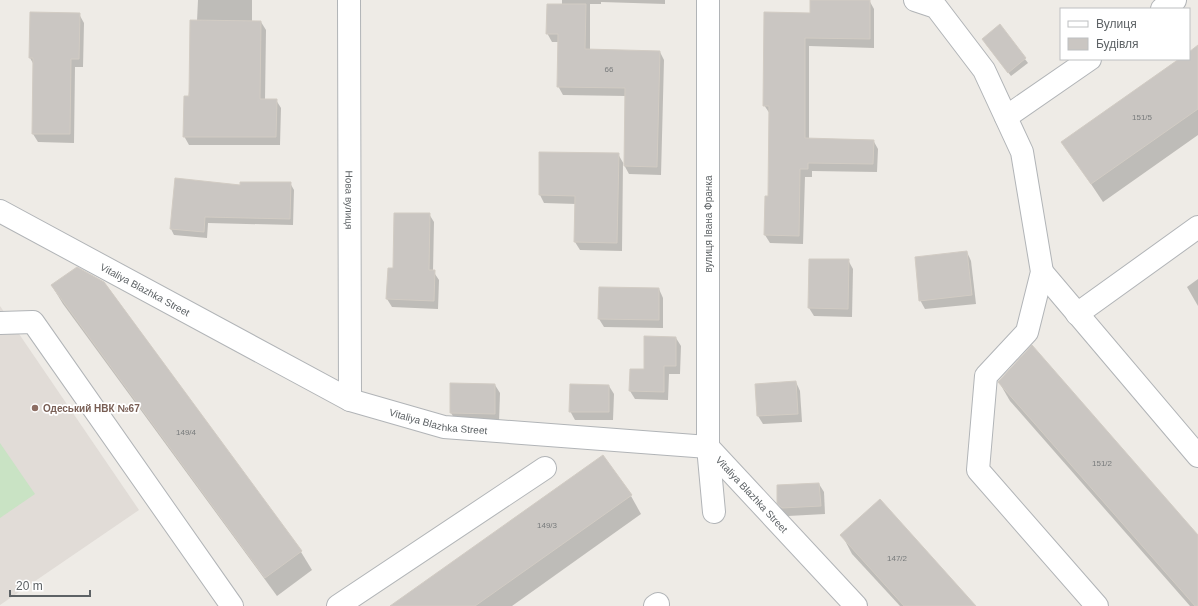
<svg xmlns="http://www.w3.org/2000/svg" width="1198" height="606" font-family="Arial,sans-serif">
<rect width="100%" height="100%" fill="#eeebe6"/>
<polygon fill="#e1dcd7" points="0,306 139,510 0,605"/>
<polygon fill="#c9e3c4" points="0,443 35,494 0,518"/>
<g fill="#0003">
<polygon points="198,0 252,0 252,22 261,22 266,30 265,100 276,100 281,108 280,145 189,145 184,136 197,21"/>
<polygon points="562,0 665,0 665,4 601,2 601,4 590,4 590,50 660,52 664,60 661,175 629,174 623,163 622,251 580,250 575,242 576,204 544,203 540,195 618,154 625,166 626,96 563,95 558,86 559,42 552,42 547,33 562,5"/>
<polygon points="812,0 869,0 874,9 874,48 809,46 809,139 873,140 878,149 877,172 812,171 812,177 805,177 803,244 770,243 765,235 769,197 770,114 764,105 811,14"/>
<polygon points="79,14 84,23 83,67 75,67 74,143 38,142 33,134 34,65 30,58"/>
<polygon points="1000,26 1028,63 1011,76 985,43"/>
<polygon points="1198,47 1198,135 1103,202 1063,142 1180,59 1189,59 1189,53"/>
<polygon points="290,183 294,190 293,225 208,223 207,238 174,235 171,229 241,186"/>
<polygon points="429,214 434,222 433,271 439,280 438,309 392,307 387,299 394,269"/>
<polygon points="967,252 971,261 976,304 925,309 920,300"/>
<polygon points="848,260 853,269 852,317 814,316 809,308"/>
<polygon points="1198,279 1198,306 1187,287"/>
<polygon points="104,282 301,552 312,570 277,596 63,304 52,286"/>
<polygon points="659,289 663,298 663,328 604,327 599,319"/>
<polygon points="676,338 681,346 680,374 669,374 668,400 635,399 630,391 631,370 645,370"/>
<polygon points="796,382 800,391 802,422 763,424 758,416"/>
<polygon points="999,382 1198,536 1198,606 1190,606 1010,401"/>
<polygon points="495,385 500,393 499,422 456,421 451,413"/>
<polygon points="609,386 614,394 613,420 575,420 570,411"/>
<polygon points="819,484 824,492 825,514 788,516 783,512 778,503"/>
<polygon points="631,496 641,514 512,606 391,606"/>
<polygon points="842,535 975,606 900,606 852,554"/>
</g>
<g fill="#cac6c2" stroke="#d2ccc4">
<polygon points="810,0 870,0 870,39 805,38 805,138 874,140 873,164 808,163 808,169 800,169 799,236 764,235 765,196 768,196 769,106 763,106 764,12 810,13"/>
<polygon points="547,4 586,4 585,49 660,51 657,167 624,166 625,88 557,87 558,34 546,34"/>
<polygon points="30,12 80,13 79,59 71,59 70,134 32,134 33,58 29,58"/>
<polygon points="190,20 261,21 260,99 277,99 276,137 183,137 184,96 189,96"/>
<polygon points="1000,24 1026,58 1008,73 982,39"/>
<polygon points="1198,45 1198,109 1091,184 1061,142 1179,59 1189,59 1189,52"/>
<polygon points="539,152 619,153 617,243 574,242 575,196 539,195"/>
<polygon points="175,178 240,185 240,182 291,182 290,219 205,217 204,232 170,229"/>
<polygon points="394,213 430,213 429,270 435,270 434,301 386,299 388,268 393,268"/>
<polygon points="967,251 972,295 919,301 915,257"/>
<polygon points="809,259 849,259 848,309 808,308"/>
<polygon points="77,267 104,282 302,551 265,578 51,285"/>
<polygon points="599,287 659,288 659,320 598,319"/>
<polygon points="644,336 676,337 676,366 664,366 664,392 629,391 630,369 644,369"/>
<polygon points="1032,345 1198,535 1198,606 1195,606 998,382"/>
<polygon points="796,381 798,414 757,416 755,384"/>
<polygon points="450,383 495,384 495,414 450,413"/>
<polygon points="570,384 609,385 609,412 569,412"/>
<polygon points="603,455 632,495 475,606 390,606"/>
<polygon points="819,483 821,506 782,508 777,503 777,485"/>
<polygon points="880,499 976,606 904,606 840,535"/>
</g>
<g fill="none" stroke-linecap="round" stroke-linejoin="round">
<g stroke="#b1b4b7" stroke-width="24">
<g id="minor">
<path id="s1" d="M 349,0 L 350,400"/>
<polyline points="708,0 708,447 714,512"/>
<polyline points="915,0 936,7 984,70 1022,152 1042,272 1027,332 986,376 978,470 1097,606"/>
<polyline points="1162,9 1175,0"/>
<polyline points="1006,117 1090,59"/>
<path id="s2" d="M 0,211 L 350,400 L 444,427 L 708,447 L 856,606"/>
<polyline points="1042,272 1198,456"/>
<polyline points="1077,314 1198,227"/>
<polyline points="0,323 33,322 232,606"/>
<polyline points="338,606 545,468"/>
<polyline points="655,606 658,604"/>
</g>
</g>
<use href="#minor" stroke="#fff" stroke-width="22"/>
</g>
<circle fill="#8d6e63" stroke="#fff" stroke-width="1.5" cx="35" cy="408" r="4"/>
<g text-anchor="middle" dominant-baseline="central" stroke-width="3.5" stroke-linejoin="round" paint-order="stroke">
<g font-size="8" fill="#787b7c">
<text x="609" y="69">66</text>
<text x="1142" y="117">151/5</text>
<text x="186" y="432">149/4</text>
<text x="1102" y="463">151/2</text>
<text x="547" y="525">149/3</text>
<text x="897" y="558">147/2</text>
</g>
<g font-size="10" fill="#5d6265" stroke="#fff">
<text stroke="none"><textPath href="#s1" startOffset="200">Нова вулиця</textPath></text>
<text transform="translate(708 224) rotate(-90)">вулиця Івана Франка</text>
<text stroke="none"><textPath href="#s2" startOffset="165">Vitaliya Blazhka Street</textPath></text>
<text stroke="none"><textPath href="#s2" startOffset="489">Vitaliya Blazhka Street</textPath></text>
<text stroke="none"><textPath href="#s2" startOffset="825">Vitaliya Blazhka Street</textPath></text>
</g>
<g font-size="10" font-weight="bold" fill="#785e54" stroke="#fff" text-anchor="start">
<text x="43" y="408">Одеський НВК №67</text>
</g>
</g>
<rect x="1060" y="8" width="130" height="52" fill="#ffffff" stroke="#bec0c1"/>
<rect x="1068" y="21" width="20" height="6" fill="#ffffff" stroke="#bec0c1"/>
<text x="1096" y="28" font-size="12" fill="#5d6265">Вулиця</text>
<rect x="1068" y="38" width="20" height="12" fill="#cac6c2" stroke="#bec0c1"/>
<text x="1096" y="48" font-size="12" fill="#5d6265">Будівля</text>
<path d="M10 590v6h80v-6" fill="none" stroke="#5d6265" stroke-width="2"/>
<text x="16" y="590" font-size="12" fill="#5d6265" stroke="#ffffff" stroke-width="3" paint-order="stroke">20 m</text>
</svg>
